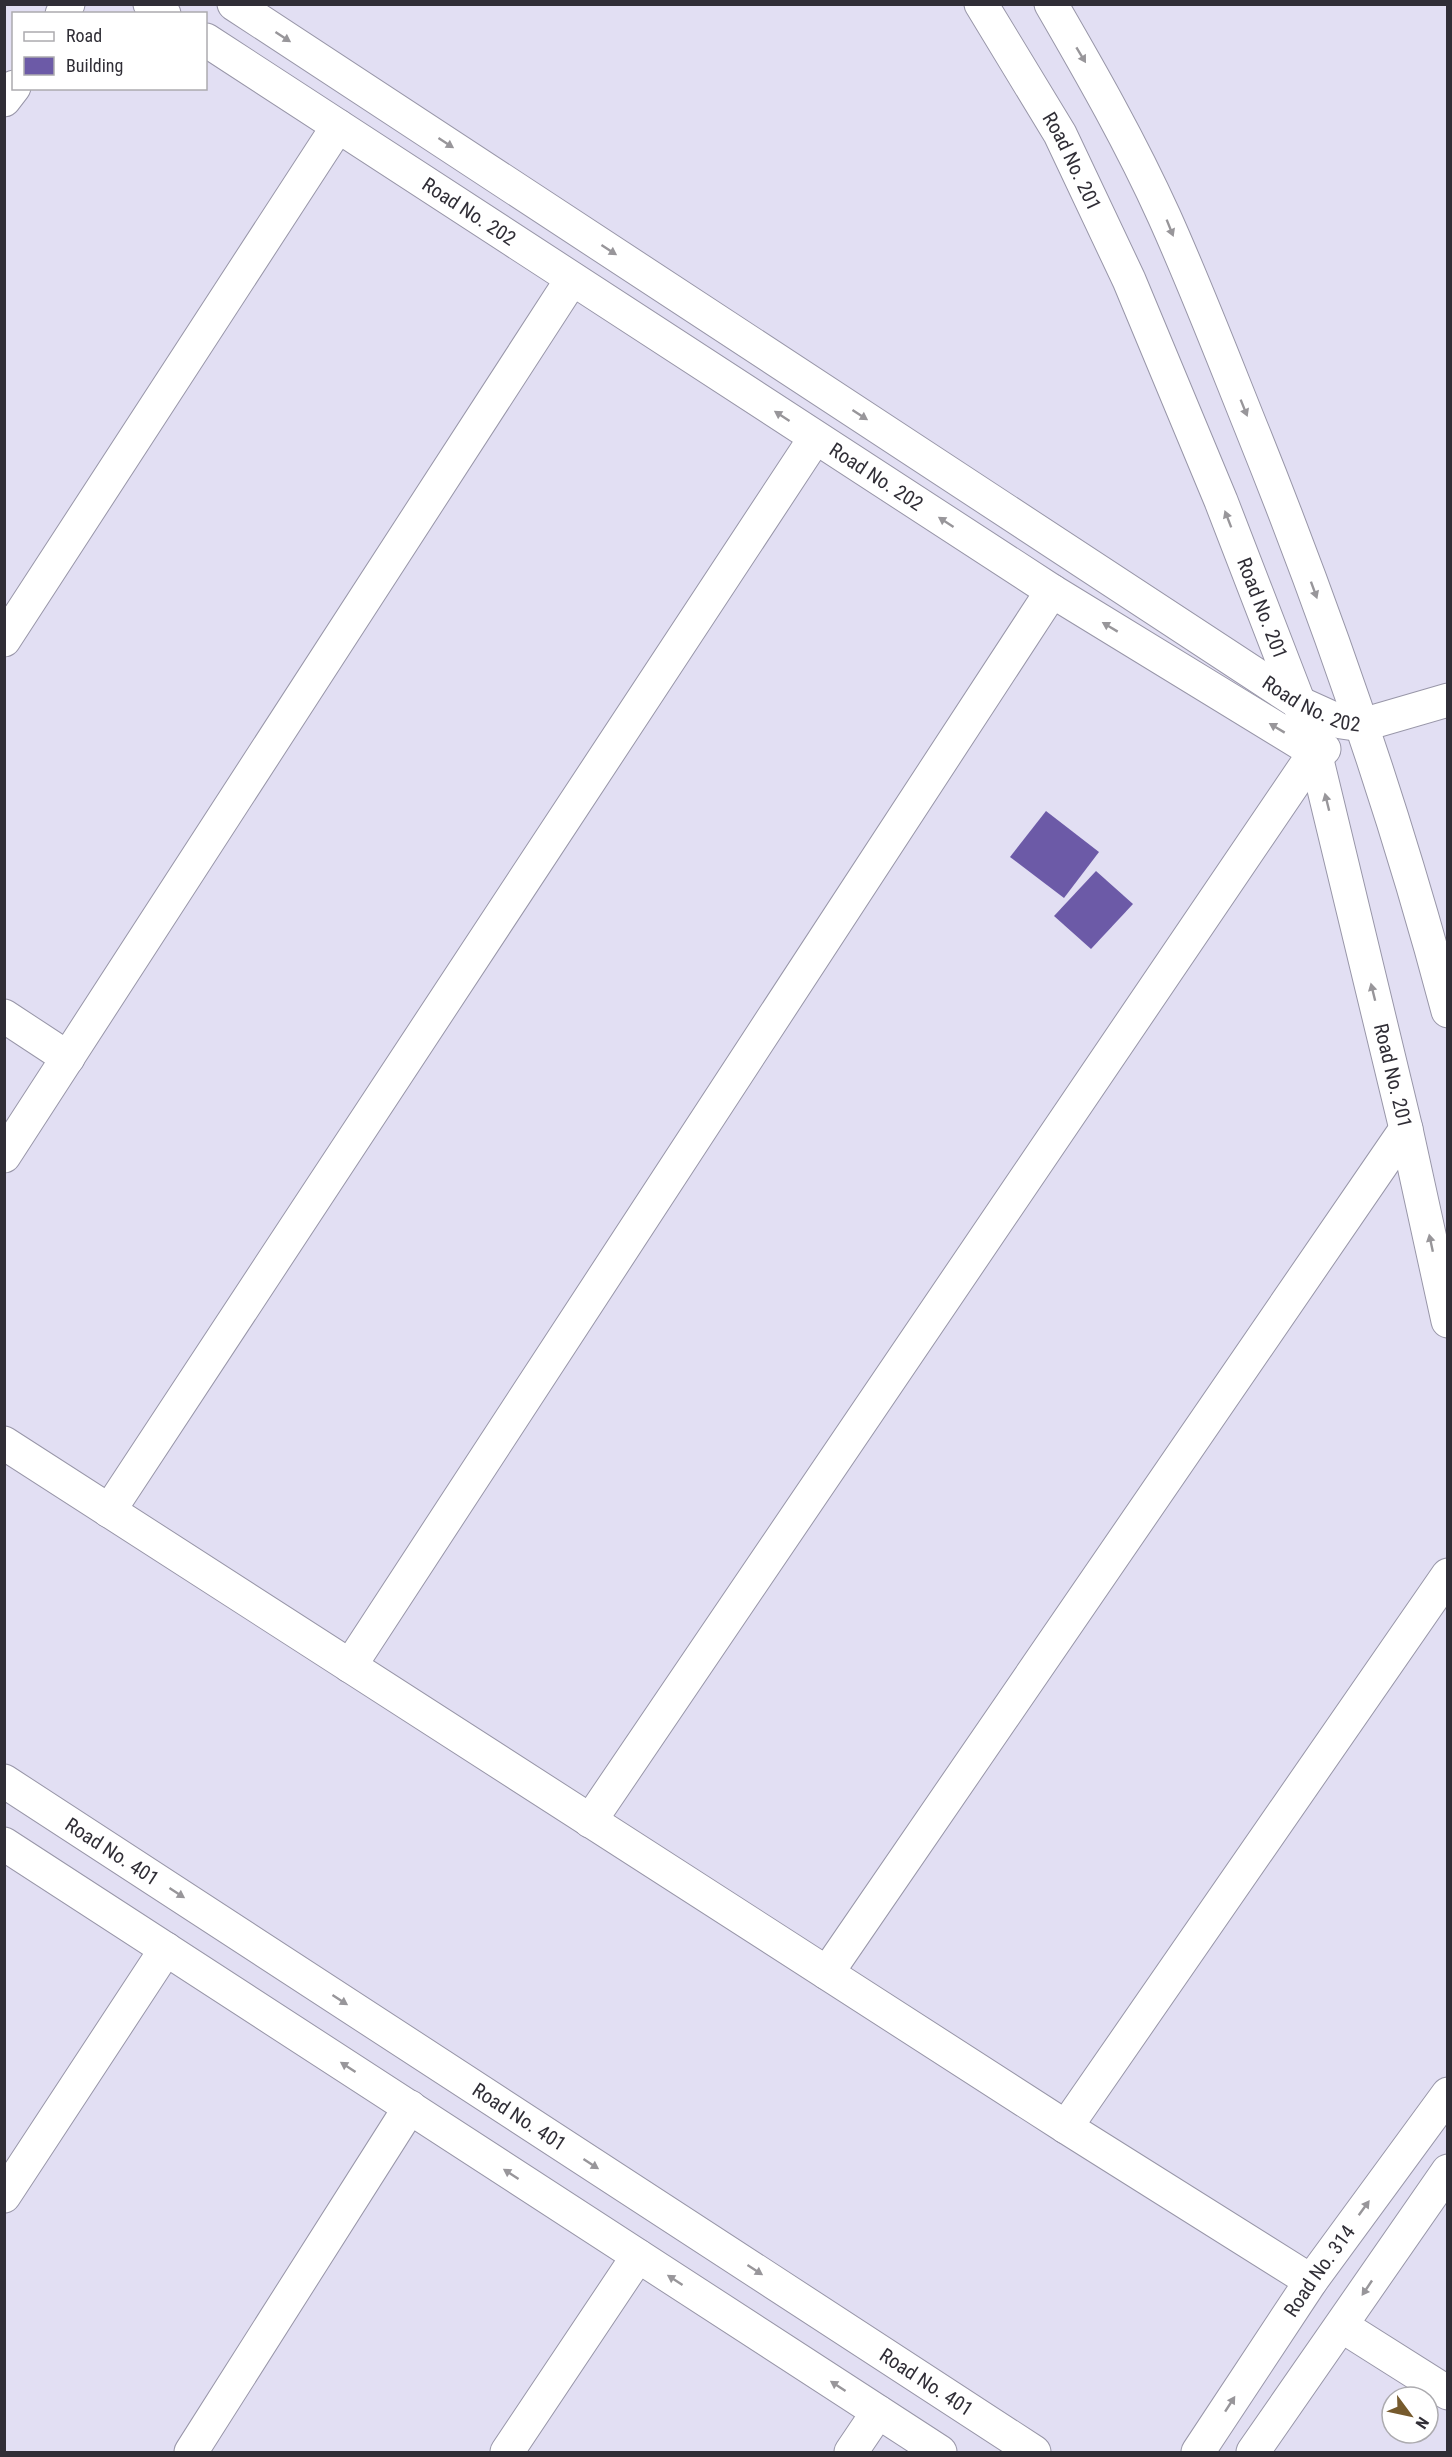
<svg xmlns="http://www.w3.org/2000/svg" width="1452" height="2457" font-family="'Roboto Condensed',sans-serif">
<rect width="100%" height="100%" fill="#e2dff3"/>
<g fill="#6c5aa7">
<polygon points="1046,811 1099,852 1064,898 1010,857"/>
<polygon points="1096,871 1133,904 1091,949 1054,916"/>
</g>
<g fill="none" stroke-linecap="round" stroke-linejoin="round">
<g stroke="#9896a8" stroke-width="35">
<g id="minor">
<polyline points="4,640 338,126"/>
<polyline points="4,1016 68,1058"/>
<polyline points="4,1156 572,279"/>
<polyline points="4,1443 1066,2127 1311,2281"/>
<polyline points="109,1511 815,438"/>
<polyline points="350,1666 1052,591"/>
<path id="s1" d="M 4,1781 L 1034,2452"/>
<polyline points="590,1821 1315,752"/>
<polyline points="4,1844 940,2452"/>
<polyline points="827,1973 1406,1129"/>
<polyline points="1066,2127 1448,1575"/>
<polyline points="4,2196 166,1949"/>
<polyline points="1342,2326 1448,2393"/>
<polyline points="191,2452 410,2107"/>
<polyline points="507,2452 638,2256"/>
<polyline points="851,2452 878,2412"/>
<path id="s2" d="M 1198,2452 L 1311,2281 L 1448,2094"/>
<polyline points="1253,2452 1448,2171"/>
</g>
</g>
<g stroke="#9896a8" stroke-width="35">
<g id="tertiary">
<polyline points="150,4 164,14"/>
<path id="s3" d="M 234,4 L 1299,703 L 1341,722 L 1362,725 L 1448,700"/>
<path id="s4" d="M 981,4 L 1060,134 L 1129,280 L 1221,501 L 1299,703 L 1315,752 L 1406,1129 L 1448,1321"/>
<path d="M 1051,4 C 1091,73 1131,143 1164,216 C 1196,287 1224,360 1253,432 C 1329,621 1396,814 1448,1011"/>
<polyline points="62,14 68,4"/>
<path id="s5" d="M 206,40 L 1052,591 L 1315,752 L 1324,749"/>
<polyline points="4,100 14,87"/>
</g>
</g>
<use href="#minor" stroke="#fff" stroke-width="33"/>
<use href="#tertiary" stroke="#fff" stroke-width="33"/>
</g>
<defs><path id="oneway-solid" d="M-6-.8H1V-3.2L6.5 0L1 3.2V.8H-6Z" transform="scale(1.5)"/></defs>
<g fill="#98969a">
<use href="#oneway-solid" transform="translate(283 37) rotate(33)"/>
<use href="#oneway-solid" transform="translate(1081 55) rotate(59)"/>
<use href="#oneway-solid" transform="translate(446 143) rotate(33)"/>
<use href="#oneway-solid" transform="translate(1170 228) rotate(68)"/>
<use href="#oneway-solid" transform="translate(609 250) rotate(33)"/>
<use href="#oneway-solid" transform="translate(1244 408) rotate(68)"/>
<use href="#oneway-solid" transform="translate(860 415) rotate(33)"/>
<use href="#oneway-solid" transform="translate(782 416) rotate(-147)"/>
<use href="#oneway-solid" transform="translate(1228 519) rotate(-111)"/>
<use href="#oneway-solid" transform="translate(946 522) rotate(-147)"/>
<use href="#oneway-solid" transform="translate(1314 590) rotate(70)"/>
<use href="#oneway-solid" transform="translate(1110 627) rotate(-149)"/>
<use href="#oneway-solid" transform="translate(1277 728) rotate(-149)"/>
<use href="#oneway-solid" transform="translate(1327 802) rotate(-104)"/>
<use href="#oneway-solid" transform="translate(1373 992) rotate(-104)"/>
<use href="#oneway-solid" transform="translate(1431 1243) rotate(-102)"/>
<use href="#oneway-solid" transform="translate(177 1893) rotate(33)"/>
<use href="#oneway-solid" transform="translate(340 2000) rotate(33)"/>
<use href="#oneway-solid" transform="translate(348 2067) rotate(-147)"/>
<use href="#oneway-solid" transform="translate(591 2164) rotate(33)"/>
<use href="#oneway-solid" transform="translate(511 2174) rotate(-147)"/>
<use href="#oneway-solid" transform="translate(1364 2208) rotate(-54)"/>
<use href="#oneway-solid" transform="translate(755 2270) rotate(33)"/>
<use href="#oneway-solid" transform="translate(675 2280) rotate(-147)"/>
<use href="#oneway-solid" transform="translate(1367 2288) rotate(124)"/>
<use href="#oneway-solid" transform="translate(838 2386) rotate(-147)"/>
<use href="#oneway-solid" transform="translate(1230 2404) rotate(-57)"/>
</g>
<g text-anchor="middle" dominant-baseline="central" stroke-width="6" stroke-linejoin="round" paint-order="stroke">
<g font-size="20" fill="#302e36" stroke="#fff">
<text stroke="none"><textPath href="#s4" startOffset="182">Road No. 201</textPath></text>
<text stroke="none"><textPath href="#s5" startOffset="314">Road No. 202</textPath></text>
<text stroke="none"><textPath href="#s5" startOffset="800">Road No. 202</textPath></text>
<text stroke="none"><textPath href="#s4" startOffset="668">Road No. 201</textPath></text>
<text stroke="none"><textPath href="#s3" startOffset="1286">Road No. 202</textPath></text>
<text stroke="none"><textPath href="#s4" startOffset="1154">Road No. 201</textPath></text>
<text stroke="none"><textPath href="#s1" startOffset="129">Road No. 401</textPath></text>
<text stroke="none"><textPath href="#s1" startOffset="615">Road No. 401</textPath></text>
<text stroke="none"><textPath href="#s2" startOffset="218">Road No. 314</textPath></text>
<text stroke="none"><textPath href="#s1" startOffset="1101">Road No. 401</textPath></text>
</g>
</g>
<rect width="1452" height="2457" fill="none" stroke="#302e36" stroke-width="12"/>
<rect x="12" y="12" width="195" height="78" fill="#ffffff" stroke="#acabaf" stroke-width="1.5"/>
<rect x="24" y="32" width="30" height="9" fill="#ffffff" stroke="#acabaf" stroke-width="1.5"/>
<text x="66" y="42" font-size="18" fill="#302e36">Road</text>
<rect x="24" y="57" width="30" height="18" fill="#6c5aa7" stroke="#acabaf" stroke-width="1.5"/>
<text x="66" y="72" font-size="18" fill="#302e36">Building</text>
<g transform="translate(1410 2415) rotate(123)"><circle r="28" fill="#ffffff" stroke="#acabaf" stroke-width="1.5"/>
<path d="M0-4.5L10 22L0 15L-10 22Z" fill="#765a2d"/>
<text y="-9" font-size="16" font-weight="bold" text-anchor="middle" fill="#302e36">N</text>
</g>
</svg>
